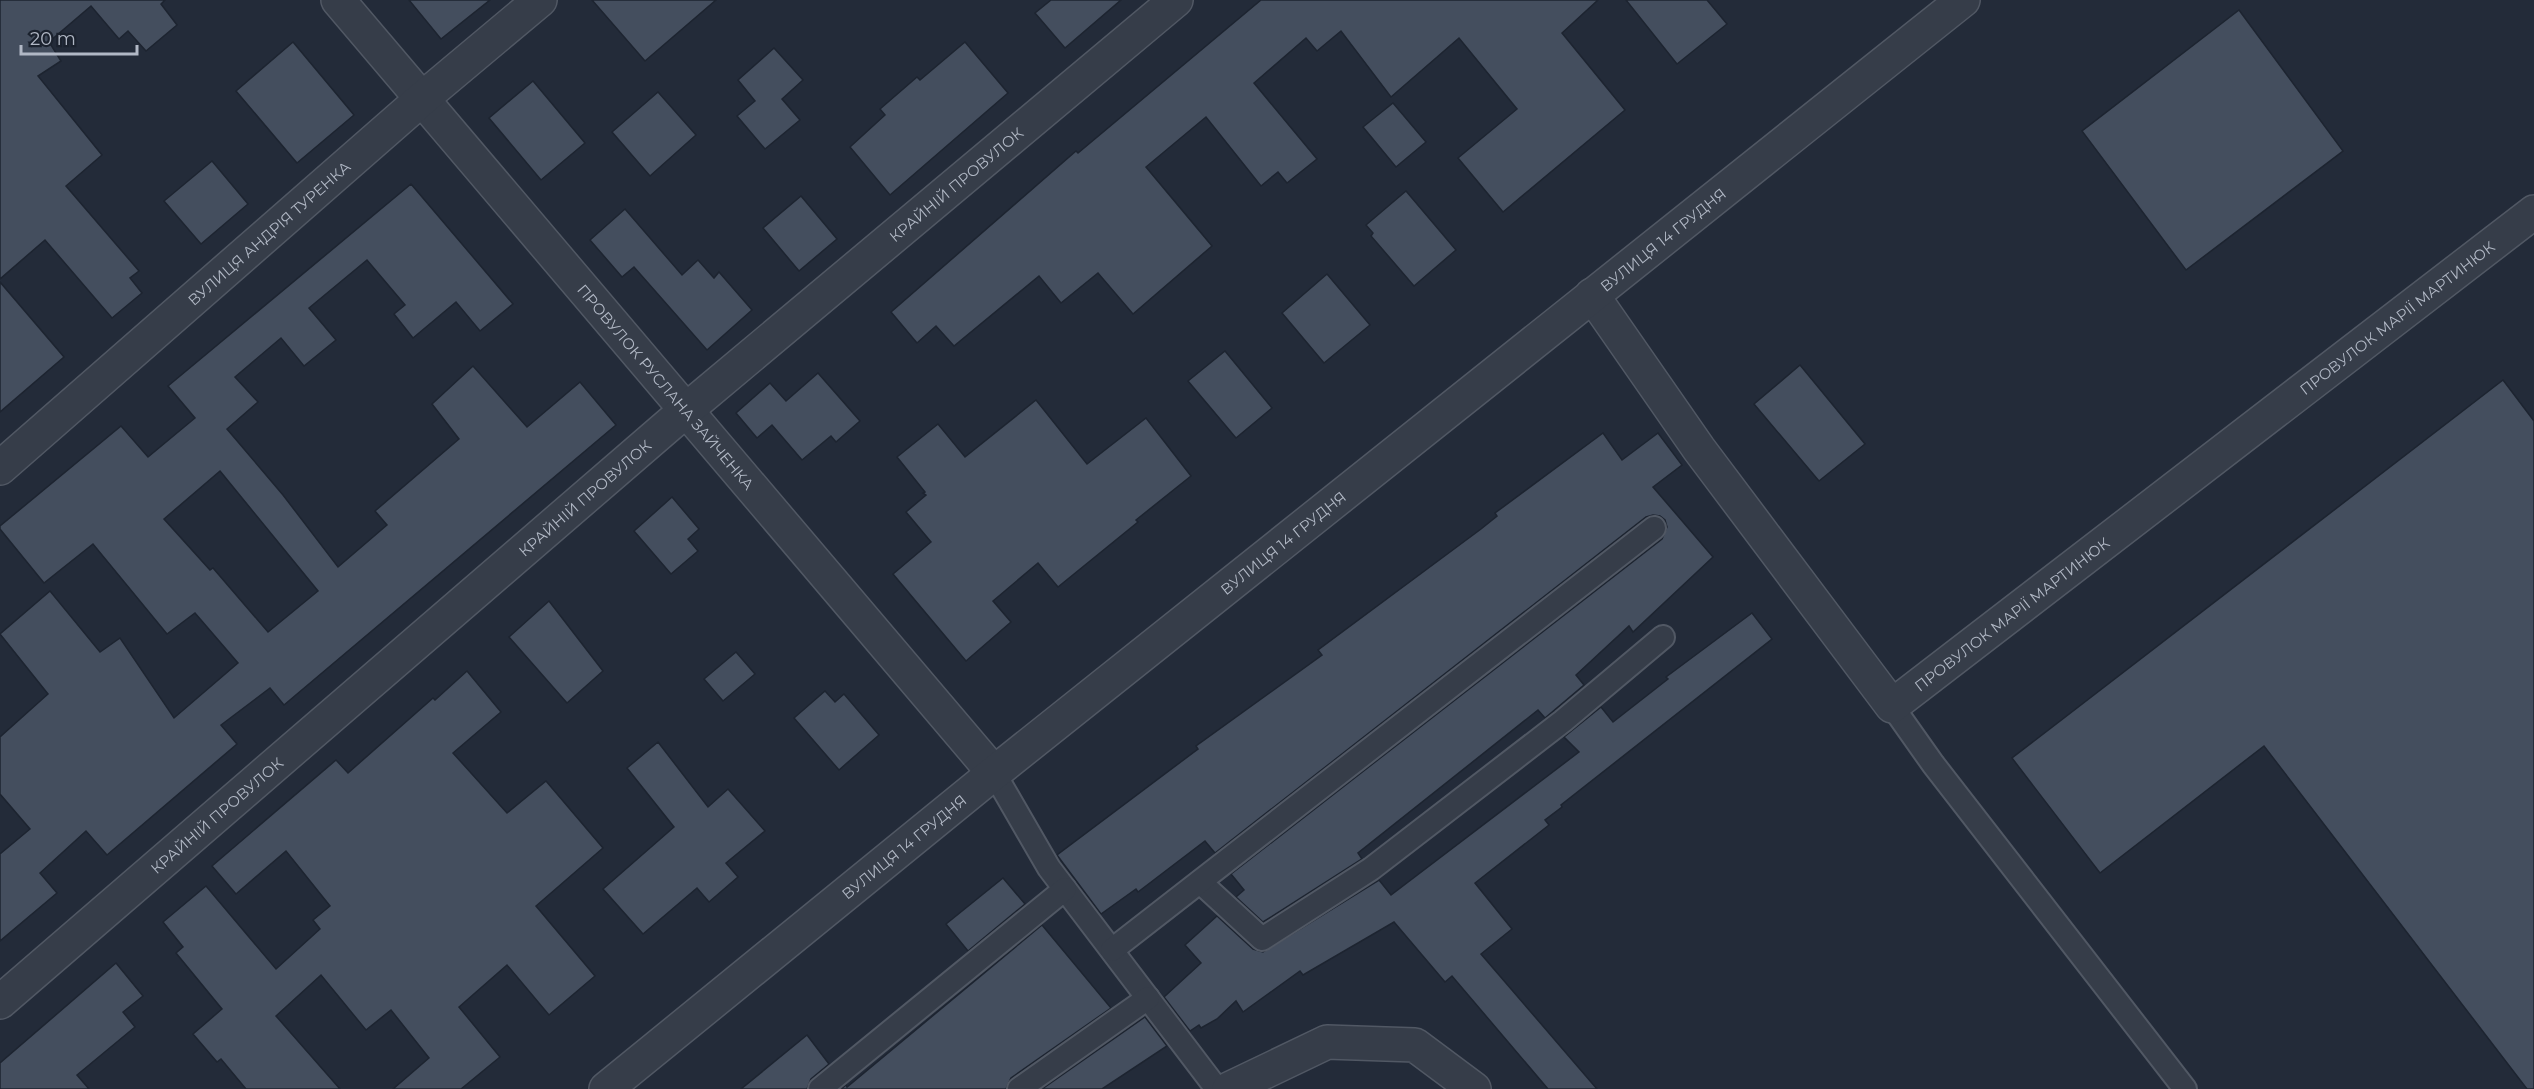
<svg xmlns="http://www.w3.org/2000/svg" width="2534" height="1089" font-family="Montserrat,sans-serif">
<rect width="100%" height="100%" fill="#232b39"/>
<g fill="#444e5e" stroke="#1d2430" stroke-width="1.5" fill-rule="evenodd">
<polygon points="0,0 165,0 161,4 177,25 146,51 128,31 119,39 91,6 49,42 61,61 38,76 102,155 66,186 139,271 130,278 142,293 112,318 45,240 0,279"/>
<polygon points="409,0 490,0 441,39"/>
<polygon points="592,0 716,0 645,61"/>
<polygon points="1051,0 1121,0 1065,48 1035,13"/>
<polygon points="1261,0 1598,0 1562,33 1625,110 1503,212 1458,158 1517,109 1459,38 1391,97 1341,31 1317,51 1306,38 1254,83 1317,159 1287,183 1278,172 1261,186 1206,117 1146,167 1212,246 1133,314 1098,273 1061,303 1039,276 954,346 936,326 917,343 891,312 1076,151 1078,153"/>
<polygon points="1626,0 1707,0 1727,24 1677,64"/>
<polygon points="2239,10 2343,151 2186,270 2082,131"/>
<polygon points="293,42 354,115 297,163 236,91"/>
<polygon points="965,42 1008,93 890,195 850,147 885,115 880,109 917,77 920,80"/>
<polygon points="774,48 803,80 782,99 800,120 765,149 737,116 755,101 738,80"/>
<polygon points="533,81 585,143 541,180 489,118"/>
<polygon points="658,92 696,135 650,176 612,132"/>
<polygon points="1393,103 1426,142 1396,167 1363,127"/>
<polygon points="212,161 248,204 201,244 164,201"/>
<path d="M 411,184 L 513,304 L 480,331 L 456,302 L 413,338 L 394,314 L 405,305 L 367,260 L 309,308 L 336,340 L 304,366 L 281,338 L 235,377 L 258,402 L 227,429 L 283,495 L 338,567 L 387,525 L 375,511 L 459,439 L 432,404 L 473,366 L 527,427 L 580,382 L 616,425 L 284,705 L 270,688 L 221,725 L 237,744 L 107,855 L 86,831 L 40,873 L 57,893 L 0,941 L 0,854 L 30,829 L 0,794 L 0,737 L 48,694 L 0,634 L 50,591 L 100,652 L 120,638 L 174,718 L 238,663 L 195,613 L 167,634 L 93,544 L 44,583 L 0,529 L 0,526 L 121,426 L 148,457 L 195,418 L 168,386 ZM 220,471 L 318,591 L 268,632 L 213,568 L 210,570 L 164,519 Z"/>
<polygon points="1406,191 1456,250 1414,286 1371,236 1373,233 1366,225"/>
<polygon points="801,196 837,239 799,271 763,228"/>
<polygon points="625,209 682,275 698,260 714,278 719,272 752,310 707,350 634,267 622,277 590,240"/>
<polygon points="1327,274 1370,325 1324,363 1282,313"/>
<polygon points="0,282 64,357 0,412"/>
<polygon points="1225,351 1272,408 1236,438 1188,381"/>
<polygon points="1800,365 1865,444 1819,481 1754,404"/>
<polygon points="818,373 860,421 836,442 831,436 802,460 772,425 757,438 736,413 770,383 786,401"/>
<polygon points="2503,380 2534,421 2534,1089 2527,1089 2264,746 2100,873 2012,758"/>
<polygon points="1036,400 1087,464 1146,418 1191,476 1136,520 1138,522 1058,587 1038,563 993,601 1011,622 966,661 893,574 931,542 906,512 926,495 923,493 925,492 897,457 938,424 965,457"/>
<polygon points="1603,433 1622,460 1658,433 1682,465 1653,487 1713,557 1633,632 1629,626 1576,675 1584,685 1545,718 1538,710 1358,853 1362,859 1263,922 1236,897 1244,890 1231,874 1662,539 1667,527 1665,520 1660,516 1653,515 1646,517 1215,853 1205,841 1138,892 1136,889 1101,914 1057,855 1198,749 1196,746 1322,655 1318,650 1481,529 1497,516 1495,513"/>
<polygon points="672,497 699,529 688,539 698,551 671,574 634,531"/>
<polygon points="549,601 603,671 567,703 509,637"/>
<polygon points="1752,613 1772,639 1561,805 1562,807 1545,820 1549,825 1475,883 1512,929 1481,954 1597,1089 1548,1089 1452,976 1445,982 1394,922 1303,975 1300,971 1243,1012 1236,1001 1217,1019 1201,1028 1199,1025 1190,1031 1164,997 1201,963 1185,945 1217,916 1253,949 1263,952 1379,880 1391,895 1579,752 1564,737 1601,707 1613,722 1668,679 1666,677"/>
<polygon points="736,652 755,674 723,701 704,679"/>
<polygon points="467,671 501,712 453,753 507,813 546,781 603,848 536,906 595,976 549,1015 507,965 459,1007 500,1057 461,1089 393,1089 429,1058 391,1010 366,1030 321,975 276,1016 340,1089 246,1089 221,1059 217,1062 193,1034 222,1009 176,953 183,947 163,922 206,886 276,969 320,929 313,920 330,906 286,851 236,894 212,866 336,760 348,773 433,698 435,700"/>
<polygon points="825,691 835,702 844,694 879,735 839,770 794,718"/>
<polygon points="658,742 708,807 728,789 765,831 726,863 738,877 709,902 697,888 643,934 603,889 674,827 627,768"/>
<polygon points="1003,878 1025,904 968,951 946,924"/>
<polygon points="1042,925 1111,1008 1011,1078 1006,1089 841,1089 846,1085 847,1087"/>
<polygon points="116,963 143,996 123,1012 135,1027 77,1075 89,1089 0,1089 0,1063"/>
<polygon points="1145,1017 1167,1046 1102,1089 1042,1089"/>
<polygon points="807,1035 829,1064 811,1079 807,1089 741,1089"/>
</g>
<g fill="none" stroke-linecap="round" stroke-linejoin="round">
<g stroke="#515864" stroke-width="26">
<g id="lane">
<polyline points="1892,706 1933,764 2185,1089"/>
<polyline points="994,773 1049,868 1217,1089"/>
<polyline points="1200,882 1262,939 1371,869 1563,721 1663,637"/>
<polyline points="1112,950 1654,528"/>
<polyline points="820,1089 1065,889"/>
<polyline points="1019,1089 1148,998"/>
</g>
</g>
<g stroke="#515864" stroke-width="36">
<g id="street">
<path id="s1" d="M 338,0 L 994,773"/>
<path id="s2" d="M 1592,295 L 1699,449 L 1892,706 L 2534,212"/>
<path id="s3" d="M 0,468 L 423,98 L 540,0"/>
<path id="s4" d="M 0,1002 L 685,411 L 1176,0"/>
<path id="s5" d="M 606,1089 L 994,773 L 1963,0"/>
<polyline points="1229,1089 1327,1042 1415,1045 1474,1089"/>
</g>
</g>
<use href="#lane" stroke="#363d49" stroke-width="22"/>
<use href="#street" stroke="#363d49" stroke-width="33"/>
</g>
<g text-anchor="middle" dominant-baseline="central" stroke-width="6" stroke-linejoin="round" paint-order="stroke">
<g font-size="15" fill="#b1b8c5" stroke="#1b222e">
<text stroke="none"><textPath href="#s4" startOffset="1258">КРАЙНІЙ ПРОВУЛОК</textPath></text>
<text stroke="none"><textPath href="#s3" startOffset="357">ВУЛИЦЯ АНДРІЯ ТУРЕНКА</textPath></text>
<text stroke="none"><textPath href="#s5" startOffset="1356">ВУЛИЦЯ 14 ГРУДНЯ</textPath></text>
<text stroke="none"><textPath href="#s2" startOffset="1146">ПРОВУЛОК МАРІЇ МАРТИНЮК</textPath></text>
<text stroke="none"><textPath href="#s1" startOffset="507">ПРОВУЛОК РУСЛАНА ЗАЙЧЕНКА</textPath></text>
<text stroke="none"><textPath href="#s4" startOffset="772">КРАЙНІЙ ПРОВУЛОК</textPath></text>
<text stroke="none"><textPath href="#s5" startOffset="870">ВУЛИЦЯ 14 ГРУДНЯ</textPath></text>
<text stroke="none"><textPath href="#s2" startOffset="660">ПРОВУЛОК МАРІЇ МАРТИНЮК</textPath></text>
<text stroke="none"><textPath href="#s4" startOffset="286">КРАЙНІЙ ПРОВУЛОК</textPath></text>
<text stroke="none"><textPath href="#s5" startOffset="384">ВУЛИЦЯ 14 ГРУДНЯ</textPath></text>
</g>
</g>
<path d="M21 45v9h116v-9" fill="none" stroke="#b1b8c5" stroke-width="3"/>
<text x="30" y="45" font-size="18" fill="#b1b8c5" stroke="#1b222e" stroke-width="4.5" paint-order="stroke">20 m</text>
</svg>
